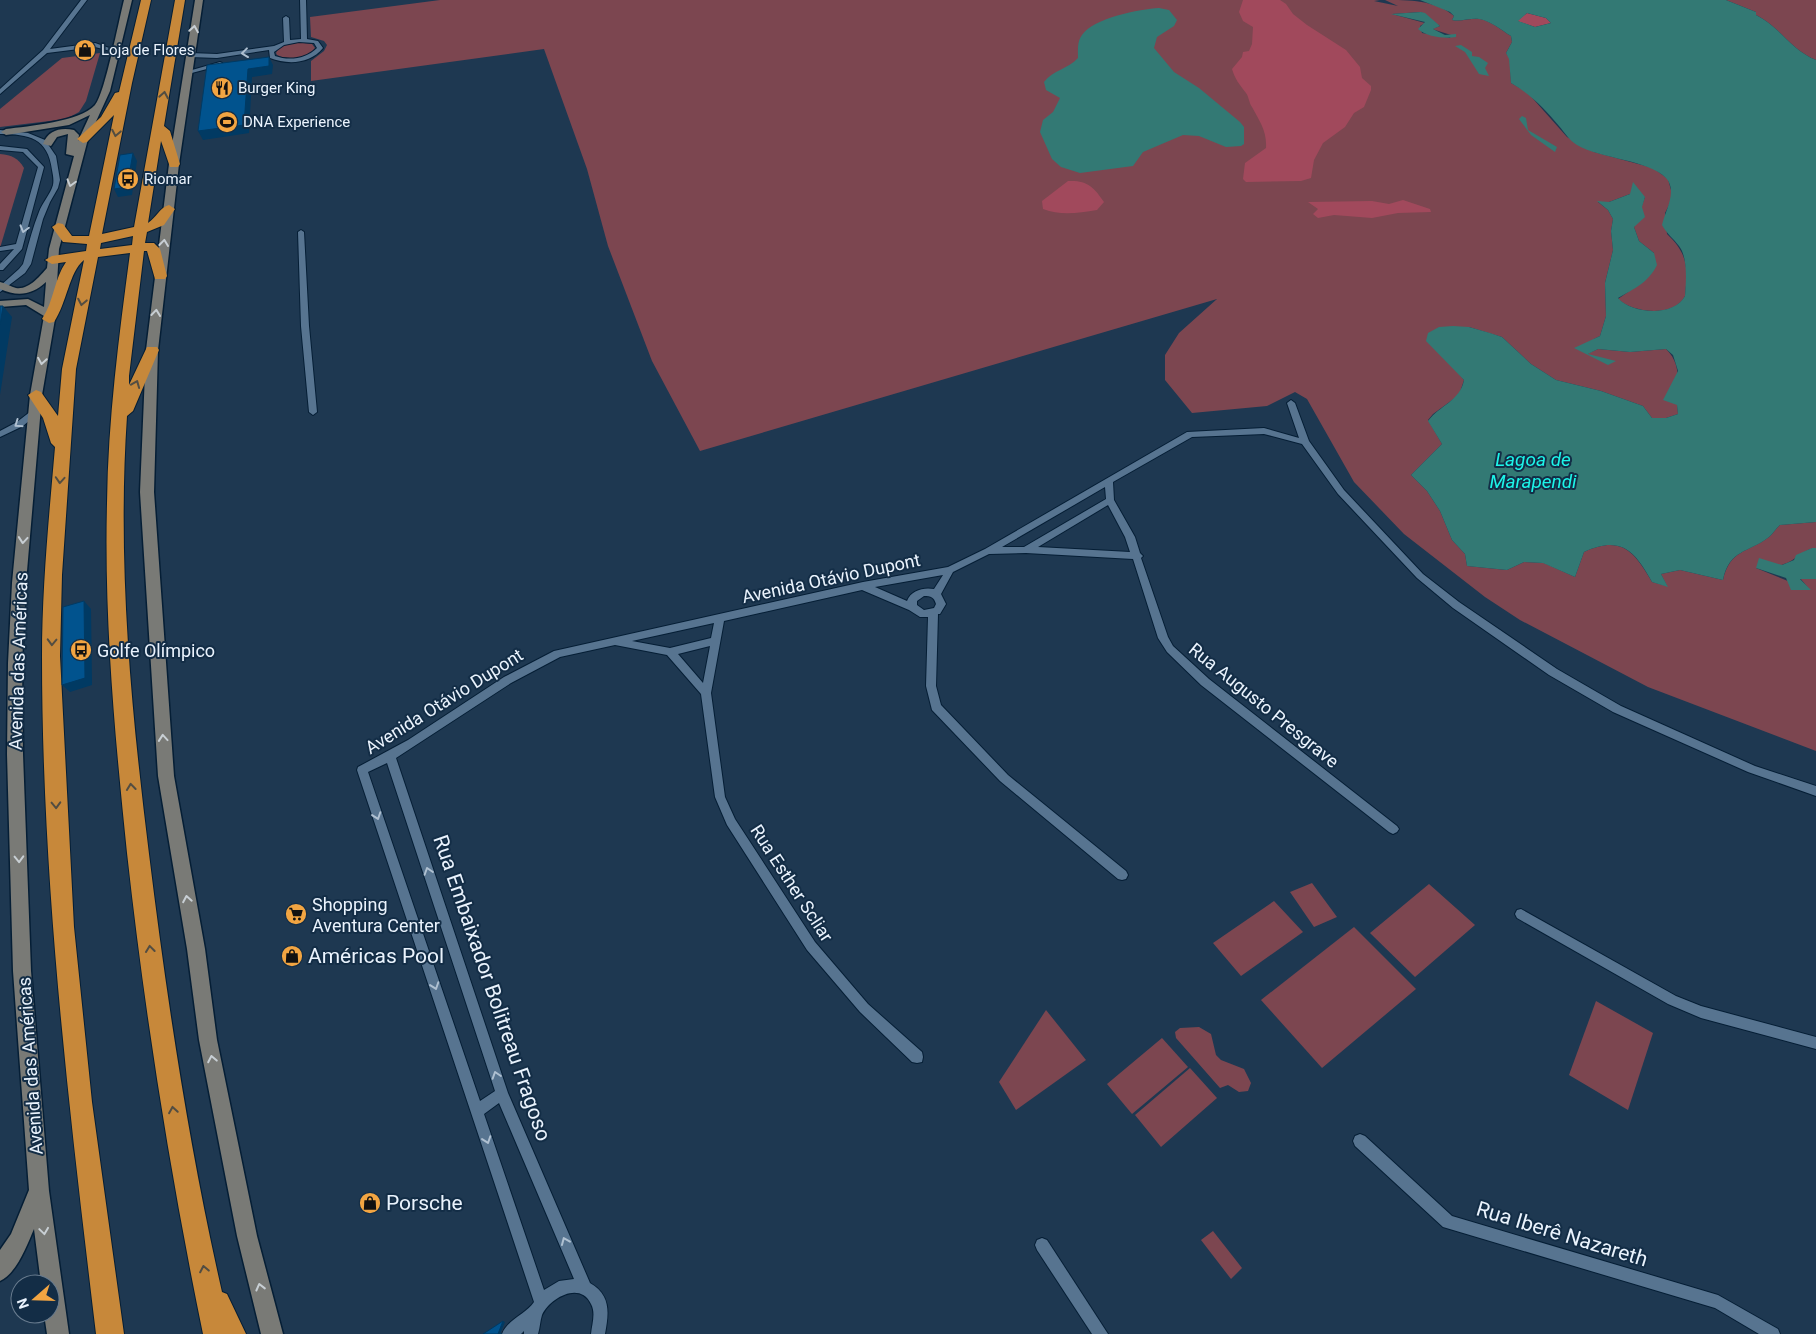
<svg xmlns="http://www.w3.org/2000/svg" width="1816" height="1334" font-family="Roboto,sans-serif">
<rect width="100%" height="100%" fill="#1e3851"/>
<g fill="#7c4650" fill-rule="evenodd">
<path d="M 440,0 L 1380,0 L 1374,1 L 1398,6 L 1385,0 C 1408,0 1436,0 1454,16 L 1452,20 C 1461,22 1470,18 1480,19 C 1491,21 1501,30 1511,36 L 1512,42 L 1506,53 L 1510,59 L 1511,83 L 1527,92 L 1567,137 L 1594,152 L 1653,168 L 1668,179 L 1671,190 L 1671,201 L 1665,213 L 1667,234 C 1688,254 1688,267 1685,296 C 1674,318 1633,313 1618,299 L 1628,292 L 1654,253 L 1639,241 L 1634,227 L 1645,197 L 1630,194 L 1609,202 L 1598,202 L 1608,210 L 1613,219 L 1611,231 L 1613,250 L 1605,283 L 1606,316 L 1600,336 L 1594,339 L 1587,354 L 1598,349 L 1630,352 L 1666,349 C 1685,367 1675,391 1678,414 L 1666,418 L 1652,418 L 1643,406 L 1601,391 L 1556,380 L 1531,364 L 1502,337 L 1469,327 L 1449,362 L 1464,380 L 1459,395 L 1433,414 L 1428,420 L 1442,444 L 1411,475 L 1427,491 L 1440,511 L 1452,540 L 1465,554 L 1467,566 L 1507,570 L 1524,562 L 1544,563 L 1575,577 L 1584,552 C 1621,535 1634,551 1652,582 L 1667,586 L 1661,574 L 1680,570 L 1723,580 C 1730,549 1748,553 1769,537 C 1773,534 1776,528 1780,525 L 1816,522 L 1816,548 C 1805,548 1795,561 1784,564 C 1776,568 1765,567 1756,568 L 1810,590 L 1800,578 L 1816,579 L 1816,751 L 1648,687 L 1520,620 L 1485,597 L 1404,534 L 1354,482 L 1307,399 L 1295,392 L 1267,406 L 1192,413 L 1165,380 L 1165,355 L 1179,333 L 1217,299 L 700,451 L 652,361 L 608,246 L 587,169 L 544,49 L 311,81 L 311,61 L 324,51 L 327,45 L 324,41 L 311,37 L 310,17 ZM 1421,12 L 1440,26 L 1432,29 L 1451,35 L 1450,38 L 1422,33 L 1420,26 L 1425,23 L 1392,14 Z"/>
<path d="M 1726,0 L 1816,0 L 1816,60 C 1791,50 1779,26 1756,15 L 1756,12 Z"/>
<path d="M 296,42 L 312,44 L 315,48 C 307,59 288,61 277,55 L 276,53 L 279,47 Z"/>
<polygon points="100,53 86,101 79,112 66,119 0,127 0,109 62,58"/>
<path d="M 0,154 C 12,155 18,158 24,168 L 0,248 Z"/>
<polygon points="1312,883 1337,917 1314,927 1290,892"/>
<polygon points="1429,884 1475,925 1415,977 1370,933"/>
<polygon points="1274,901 1303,932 1241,976 1213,943"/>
<polygon points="1354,927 1416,989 1322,1068 1261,1000"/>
<polygon points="1596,1001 1653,1033 1628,1110 1569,1075"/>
<polygon points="1046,1010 1086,1060 1016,1110 999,1082"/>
<polygon points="1199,1027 1211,1034 1216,1055 1221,1060 1244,1069 1251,1083 1248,1091 1239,1092 1228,1085 1220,1088 1176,1038 1175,1032 1180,1028"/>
<polygon points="1162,1038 1188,1067 1132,1114 1107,1084"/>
<polygon points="1190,1068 1217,1098 1161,1147 1135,1115"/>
<polygon points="1213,1231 1242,1268 1231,1279 1201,1240"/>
</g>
<g fill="#a1495c">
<path d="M 1243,0 L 1280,0 L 1286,4 L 1293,14 L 1307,25 L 1346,50 L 1360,67 L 1362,78 L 1371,86 L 1371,90 L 1364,107 L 1354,113 L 1345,127 L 1323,143 L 1314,160 L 1311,178 L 1301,181 L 1246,182 L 1243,179 L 1245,163 L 1266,148 C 1267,131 1260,122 1252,107 C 1249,103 1249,97 1246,93 C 1239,84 1235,79 1232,69 L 1242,57 L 1243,52 L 1249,51 L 1252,44 L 1253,27 L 1243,21 L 1239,12 Z"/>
<polygon points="1527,13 1546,18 1551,23 1535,27 1517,21"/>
<path d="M 1068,181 C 1087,180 1094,187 1104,202 L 1097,210 C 1078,213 1061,216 1043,209 L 1042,201 Z"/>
<polygon points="1403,200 1430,209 1431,212 1398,213 1372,218 1334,215 1318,218 1313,214 1318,209 1308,202 1372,201 1389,204"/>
</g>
<g fill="#337974" fill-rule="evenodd">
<path d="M 1420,0 L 1726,0 L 1756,12 L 1756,15 C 1779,26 1791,50 1816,60 L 1816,522 L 1780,525 C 1776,528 1773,534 1769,537 C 1749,553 1729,549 1723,580 L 1680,570 L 1661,574 L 1668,587 L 1652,582 C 1635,551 1621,535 1584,552 L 1575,577 L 1543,563 L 1524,562 L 1507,570 L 1467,566 L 1465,554 L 1452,540 L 1440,511 L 1427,491 L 1411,475 L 1442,444 L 1428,421 C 1440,405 1460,401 1464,380 L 1426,341 L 1428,333 L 1439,327 L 1453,326 L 1469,327 L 1490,333 L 1502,337 L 1531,364 L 1556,380 L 1601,391 L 1643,406 L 1652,418 L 1666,418 L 1678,414 L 1677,405 L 1663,400 L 1678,371 L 1673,355 L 1666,349 L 1630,352 L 1598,349 L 1588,354 L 1616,361 L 1608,365 L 1574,348 L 1600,336 L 1606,316 L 1605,283 L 1613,250 L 1611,231 L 1613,219 L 1608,210 L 1597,201 L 1609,202 L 1630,194 L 1633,182 L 1645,197 L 1642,207 L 1645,217 L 1634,227 L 1639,241 L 1654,253 L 1657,265 C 1648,283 1635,288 1618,298 C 1632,314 1674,317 1685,296 C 1686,282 1688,257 1679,246 C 1673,238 1667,234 1662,225 C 1665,211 1678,191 1666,178 C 1649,160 1601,159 1577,145 C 1569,140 1565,133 1559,126 C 1545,109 1530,94 1511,83 L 1509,59 L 1506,53 L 1512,42 L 1511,36 C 1501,30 1491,21 1479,19 C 1469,18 1461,22 1452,20 L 1454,16 L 1450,12 ZM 1527,13 L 1546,18 L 1551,23 L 1535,27 L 1518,21 Z"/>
<path d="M 1159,8 L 1169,10 L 1177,20 L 1174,26 L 1157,37 L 1154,48 L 1174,72 L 1199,88 L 1240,122 L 1244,127 L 1244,144 L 1241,146 L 1226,147 L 1199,136 L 1183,135 L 1143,152 L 1133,166 L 1080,173 L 1061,167 L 1052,159 L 1040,132 L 1043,120 L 1053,112 L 1060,98 L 1046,90 L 1044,82 C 1053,70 1068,69 1078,58 C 1078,51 1077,41 1082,35 C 1093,18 1140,9 1159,8 Z"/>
<path d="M 1421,12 L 1425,13 L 1440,26 L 1433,29 L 1445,35 L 1456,34 L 1456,37 C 1445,39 1427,37 1418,29 L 1425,22 L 1391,14 Z"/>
<polygon points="1461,45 1472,52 1472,56 1479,57 1488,63 1485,68 1489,76 1479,74 1465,52 1455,46"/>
<polygon points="1522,116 1526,118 1528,130 1557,147 1555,152 1531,135 1519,119"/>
<polygon points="1812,548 1816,548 1816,579 1800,579 1811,590 1791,590 1786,578 1756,568 1759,558 1782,565 1794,560 1796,555"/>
</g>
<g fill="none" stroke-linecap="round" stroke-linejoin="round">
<g stroke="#051e35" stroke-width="2">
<g id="street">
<polygon points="81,0 87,0 50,49 95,43 118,51 118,53 95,47 47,53 0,94 0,89 43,50"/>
<path d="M 300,0 L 306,0 L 307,39 L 318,41 L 323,48 C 310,64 288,65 270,58 L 269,50 L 217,58 L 190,57 L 187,55 L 190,53 L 217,54 L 274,46 L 284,42 L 283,18 L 286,16 L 289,18 L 290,40 L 301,39 ZM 299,42 L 314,43 L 317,48 C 306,59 289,61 275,56 L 274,52 L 284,45 Z"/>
<polygon points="220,62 222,63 222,65 188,74 185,72"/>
<path d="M 0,130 L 28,133 L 45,140 L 56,156 L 60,180 L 58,188 L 50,202 L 43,219 L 31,264 L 25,273 L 0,292 L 0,286 L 19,269 L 23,264 C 28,247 32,229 39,212 C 42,203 50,195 53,185 C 54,180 53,175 52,170 C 48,138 29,134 0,134 Z"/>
<polygon points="0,146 27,149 44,167 22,249 3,270 0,270 0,264 14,249 0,251 0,247 16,244 38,167 23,152 0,150"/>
<polygon points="301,230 304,232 309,326 317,412 313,415 309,412 301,326 298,232"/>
<path d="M 1291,400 L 1295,403 L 1309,441 L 1344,490 L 1423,574 L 1459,602 L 1557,669 L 1621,706 L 1755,766 L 1816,786 L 1816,796 L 1748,772 L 1613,712 L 1549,675 L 1453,608 L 1417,578 L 1338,494 L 1302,444 L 1264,434 L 1192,437 L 1113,482 L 1114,500 L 1135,537 L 1140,553 L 1143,556 L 1141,558 L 1168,637 L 1173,646 L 1209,679 L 1397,826 L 1399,829 L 1397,832 L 1393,834 L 1389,832 L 1201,685 L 1167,652 L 1158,638 L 1133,559 L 1026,553 L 989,554 L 953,572 L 941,594 L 946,604 L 940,614 L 938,614 L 936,686 L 941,705 L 1008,775 L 1126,871 L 1128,875 L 1126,879 L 1122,880 L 1118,879 L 1000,781 L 932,710 L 926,686 L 928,617 L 920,617 L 909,610 L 862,590 L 724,621 L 711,693 L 725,797 L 735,819 L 815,942 L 868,1004 L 922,1052 L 923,1057 L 922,1062 L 917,1063 L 912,1062 L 860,1012 L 807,950 L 727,825 L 715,797 L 701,694 L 667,655 L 615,645 L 560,657 L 511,683 L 396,758 L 508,1093 L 590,1283 C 611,1295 609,1313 605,1334 L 591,1334 C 592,1324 596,1313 591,1304 C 580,1281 550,1298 542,1315 C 540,1321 540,1328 538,1334 L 524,1334 L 524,1331 L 521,1334 L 502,1334 C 507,1320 526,1314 534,1302 L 357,770 L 358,767 L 408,740 L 504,677 L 554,651 L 863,582 L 948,567 L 985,549 L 1187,432 L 1264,428 L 1299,438 L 1287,403 ZM 1105,487 L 1106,499 L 1024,547 L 1002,547 ZM 1108,505 L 1125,537 L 1130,552 L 1038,547 ZM 943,575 L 934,589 C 924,587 911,590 907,601 L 875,587 ZM 924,596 C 931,596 934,597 936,604 L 934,608 L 924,610 L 917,605 L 917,601 ZM 714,623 L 711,638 L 670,648 L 632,641 ZM 710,646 L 703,683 L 678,654 ZM 387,763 L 495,1091 L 480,1101 L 368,772 ZM 499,1103 L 574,1279 L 559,1281 L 544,1290 L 484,1114 Z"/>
<polygon points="35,408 38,409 38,413 23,426 0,437 0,431 17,422"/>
<polygon points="1521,909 1676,996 1701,1006 1816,1037 1816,1049 1701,1018 1668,1004 1517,918 1515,914 1517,910"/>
<polygon points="1360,1134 1365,1136 1452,1216 1718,1295 1778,1329 1780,1334 1759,1334 1715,1308 1443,1227 1355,1146 1353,1141 1355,1136"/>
<polygon points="1042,1238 1047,1240 1108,1334 1092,1334 1037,1250 1035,1245 1037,1240"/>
</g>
</g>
<g stroke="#051e35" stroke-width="3">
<g id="secondary">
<path d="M 124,0 L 132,0 L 110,91 L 88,139 L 59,249 L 55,319 L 42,395 L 26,583 L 22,663 L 23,754 L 31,971 L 49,1191 L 69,1334 L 47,1334 L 44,1314 L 50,1314 L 50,1284 L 41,1284 L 34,1229 C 27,1245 17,1273 0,1281 L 0,1250 L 11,1234 L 29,1190 L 13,971 L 7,754 L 8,663 L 12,583 L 30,395 L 44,316 L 26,305 L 0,307 L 0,301 L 28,299 L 44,307 L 46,282 C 32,295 18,297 0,289 L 0,282 C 6,283 11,287 16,288 C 29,290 40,276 47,268 L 49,249 L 74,156 L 66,154 L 68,134 L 57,137 L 51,146 L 43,144 C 48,130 61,127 74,130 L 79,135 L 78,141 L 90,115 L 69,125 L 6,135 L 1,132 L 6,129 C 28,126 80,122 95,105 C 105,94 119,19 124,0 Z"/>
<polygon points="195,0 203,0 179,164 158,350 154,492 174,776 205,949 217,1040 257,1236 283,1334 261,1334 237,1236 199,1040 187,949 158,776 140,492 146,350 169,164"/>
</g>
</g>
<g stroke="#051e35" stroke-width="2">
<path id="highway" d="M 141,0 L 151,0 L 132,83 L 102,234 L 134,227 L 175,0 L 185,0 L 164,126 L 170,131 L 180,164 L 178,167 L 170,167 L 161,141 L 148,223 C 156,218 160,207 169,205 L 175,209 L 164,225 L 147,232 L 145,243 L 154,243 L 160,249 L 167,276 L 165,279 L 155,279 L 147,251 L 144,251 L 129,376 L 129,385 L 147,347 L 157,347 L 159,350 L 133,411 L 127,416 C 117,562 131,709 149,854 C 167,1001 189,1147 222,1292 L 227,1294 L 246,1334 L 203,1334 C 170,1174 145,1015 127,853 C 115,737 104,620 107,503 C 108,419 119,336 130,253 L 98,257 L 76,369 L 62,575 L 60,656 L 74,927 L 92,1102 L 124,1334 L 96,1334 C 69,1109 42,884 42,657 C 42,587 49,517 55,447 L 51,443 L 43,418 L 28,395 L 36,390 L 41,392 L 58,416 L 62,369 L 84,260 C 69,272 67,303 54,322 L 49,323 L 42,319 C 54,301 54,279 66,262 L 52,264 L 45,260 L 52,256 L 86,251 L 87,244 L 63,242 L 52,227 L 58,223 L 63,224 L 72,236 L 89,236 L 114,115 L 87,142 L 83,143 L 77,139 L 101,117 L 115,93 L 119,92 ZM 133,236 L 132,245 L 100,249 L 101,243 Z"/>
</g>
<use href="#street" fill="#577490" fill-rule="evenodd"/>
<use href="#secondary" fill="#797a76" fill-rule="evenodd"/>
<use href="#highway" fill="#c7883a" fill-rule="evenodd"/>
</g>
<g fill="#013a63">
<polygon points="269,57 273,65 272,74 252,77 249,133 203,140 198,131 248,69"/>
<polygon points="133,153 137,161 132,195 118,197 114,189"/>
<polygon points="3,306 12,317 0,395 0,325"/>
<polygon points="84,601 91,609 92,685 70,692 62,685"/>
<polygon points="503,1321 505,1322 500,1334 498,1334"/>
</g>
<g fill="#01538e" stroke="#013a63">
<polygon points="269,57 269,66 248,69 244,125 198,131 207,65"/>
<polygon points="133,153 127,187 114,189 120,155"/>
<polygon points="0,306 3,306 0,325"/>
<polygon points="84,601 85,678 62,685 63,607"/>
<polygon points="503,1321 498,1334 502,1334 483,1334"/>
</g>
<defs><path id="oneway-chevron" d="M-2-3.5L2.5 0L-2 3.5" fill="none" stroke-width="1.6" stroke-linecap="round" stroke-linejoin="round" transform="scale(1.25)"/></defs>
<g stroke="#c8cfd4">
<use href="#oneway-chevron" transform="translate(194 29) rotate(-81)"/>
<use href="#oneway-chevron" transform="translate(71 183) rotate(106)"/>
<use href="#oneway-chevron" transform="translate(164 243) rotate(-83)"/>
<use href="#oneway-chevron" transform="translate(156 313) rotate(-84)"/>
<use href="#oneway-chevron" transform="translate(42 361) rotate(99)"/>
<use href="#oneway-chevron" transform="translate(23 540) rotate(95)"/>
<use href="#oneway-chevron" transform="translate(163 738) rotate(-95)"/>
<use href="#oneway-chevron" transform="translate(19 859) rotate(88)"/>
<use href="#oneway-chevron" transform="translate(187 899) rotate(-100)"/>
<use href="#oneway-chevron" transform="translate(212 1059) rotate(-101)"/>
<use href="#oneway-chevron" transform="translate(44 1231) rotate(82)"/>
<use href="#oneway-chevron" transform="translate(260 1287) rotate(-104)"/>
</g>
<g stroke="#afc0d1">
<use href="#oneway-chevron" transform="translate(245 53) rotate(173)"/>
<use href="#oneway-chevron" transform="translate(24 229) rotate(106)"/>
<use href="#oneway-chevron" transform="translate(18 424) rotate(145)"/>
<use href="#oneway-chevron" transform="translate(377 816) rotate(71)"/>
<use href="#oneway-chevron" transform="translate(428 871) rotate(-108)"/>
<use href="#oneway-chevron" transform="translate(435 986) rotate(71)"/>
<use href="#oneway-chevron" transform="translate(496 1075) rotate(-108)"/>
<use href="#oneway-chevron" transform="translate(487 1140) rotate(71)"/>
<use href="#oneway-chevron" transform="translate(565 1241) rotate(-113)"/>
</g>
<g stroke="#524d42">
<use href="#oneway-chevron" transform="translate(164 95) rotate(-80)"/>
<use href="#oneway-chevron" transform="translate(116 133) rotate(101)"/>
<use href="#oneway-chevron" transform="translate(82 302) rotate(101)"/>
<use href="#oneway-chevron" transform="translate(136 384) rotate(-68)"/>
<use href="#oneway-chevron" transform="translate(60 480) rotate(94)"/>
<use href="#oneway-chevron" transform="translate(52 642) rotate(92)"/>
<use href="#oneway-chevron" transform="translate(131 787) rotate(-96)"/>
<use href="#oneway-chevron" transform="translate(56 805) rotate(88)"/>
<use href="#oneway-chevron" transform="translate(150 949) rotate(-97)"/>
<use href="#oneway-chevron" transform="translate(173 1110) rotate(-99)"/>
<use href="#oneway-chevron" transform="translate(204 1269) rotate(-101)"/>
</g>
<defs>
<g id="shop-disc" transform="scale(1.125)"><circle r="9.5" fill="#f2a542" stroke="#132d46"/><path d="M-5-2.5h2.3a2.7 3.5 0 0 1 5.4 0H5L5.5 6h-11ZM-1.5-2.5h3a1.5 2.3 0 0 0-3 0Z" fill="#111"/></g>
<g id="restaurant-disc" transform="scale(1.125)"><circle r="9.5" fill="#f2a542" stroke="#132d46"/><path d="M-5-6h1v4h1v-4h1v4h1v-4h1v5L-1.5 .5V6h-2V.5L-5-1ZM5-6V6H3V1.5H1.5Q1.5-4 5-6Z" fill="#111"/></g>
<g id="stadium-disc" transform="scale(1.125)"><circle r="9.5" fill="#f2a542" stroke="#132d46"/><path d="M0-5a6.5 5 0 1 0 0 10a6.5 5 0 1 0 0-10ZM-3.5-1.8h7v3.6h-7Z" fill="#111"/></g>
<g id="bus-disc" transform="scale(1.125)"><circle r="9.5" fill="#f2a542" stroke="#132d46"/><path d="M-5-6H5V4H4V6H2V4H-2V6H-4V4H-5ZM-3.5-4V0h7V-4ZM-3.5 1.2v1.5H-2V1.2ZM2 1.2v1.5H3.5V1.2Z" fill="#111"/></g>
<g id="supermarket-disc" transform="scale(1.125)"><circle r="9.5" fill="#f2a542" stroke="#132d46"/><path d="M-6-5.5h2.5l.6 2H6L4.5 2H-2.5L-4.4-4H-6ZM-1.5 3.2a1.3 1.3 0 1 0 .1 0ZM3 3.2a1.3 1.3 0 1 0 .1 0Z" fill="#111"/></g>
</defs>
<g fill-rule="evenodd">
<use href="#shop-disc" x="85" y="50"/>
<use href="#restaurant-disc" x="222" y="88"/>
<use href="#stadium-disc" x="227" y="122"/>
<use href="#bus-disc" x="128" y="179"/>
<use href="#bus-disc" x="81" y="650"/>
<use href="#supermarket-disc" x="296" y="914"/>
<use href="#shop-disc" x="292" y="956"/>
<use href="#shop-disc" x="370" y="1203"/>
</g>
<g text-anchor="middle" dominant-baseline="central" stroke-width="4" stroke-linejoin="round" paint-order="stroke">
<g font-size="15" fill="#eaf3fd" stroke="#132d46" text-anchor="start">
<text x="101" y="50">Loja de Flores</text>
<text x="238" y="88">Burger King</text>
<text x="243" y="122">DNA Experience</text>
<text x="144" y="179">Riomar</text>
</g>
<g font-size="18" fill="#eaf3fd" stroke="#132d46">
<text transform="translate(831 578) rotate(-12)">Avenida Otávio Dupont</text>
<text transform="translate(18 661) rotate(-88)">Avenida das Américas</text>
<text transform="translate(444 701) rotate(-32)">Avenida Otávio Dupont</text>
<text transform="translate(1264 705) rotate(39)">Rua Augusto Presgrave</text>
<text transform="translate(792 883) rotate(57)">Rua Esther Scliar</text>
<text transform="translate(30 1066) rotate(-94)">Avenida das Américas</text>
</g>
<g font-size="18" fill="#eaf3fd" stroke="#132d46" text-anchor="start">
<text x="97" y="650">Golfe Olímpico</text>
<text x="312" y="904">Shopping<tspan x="312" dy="21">Aventura Center</tspan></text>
</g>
<g font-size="19" font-style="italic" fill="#1df4e8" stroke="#132d46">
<text x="1533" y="459">Lagoa de<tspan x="1533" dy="22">Marapendi</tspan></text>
</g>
<g font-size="21" fill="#eaf3fd" stroke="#132d46" text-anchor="start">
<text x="308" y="956">Américas Pool</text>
<text x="386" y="1203">Porsche</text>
</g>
<g font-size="21" fill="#eaf3fd" stroke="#132d46">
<text transform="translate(492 988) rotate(71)">Rua Embaixador Bolitreau Fragoso</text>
<text transform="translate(1562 1234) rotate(17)">Rua Iberê Nazareth</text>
</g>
</g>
<g transform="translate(35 1299) rotate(250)"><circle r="24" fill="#132d46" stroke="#697c8f"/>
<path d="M0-4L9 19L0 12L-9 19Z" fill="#f2a542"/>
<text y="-8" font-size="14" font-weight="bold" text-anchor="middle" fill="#eaf3fd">N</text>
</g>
</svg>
